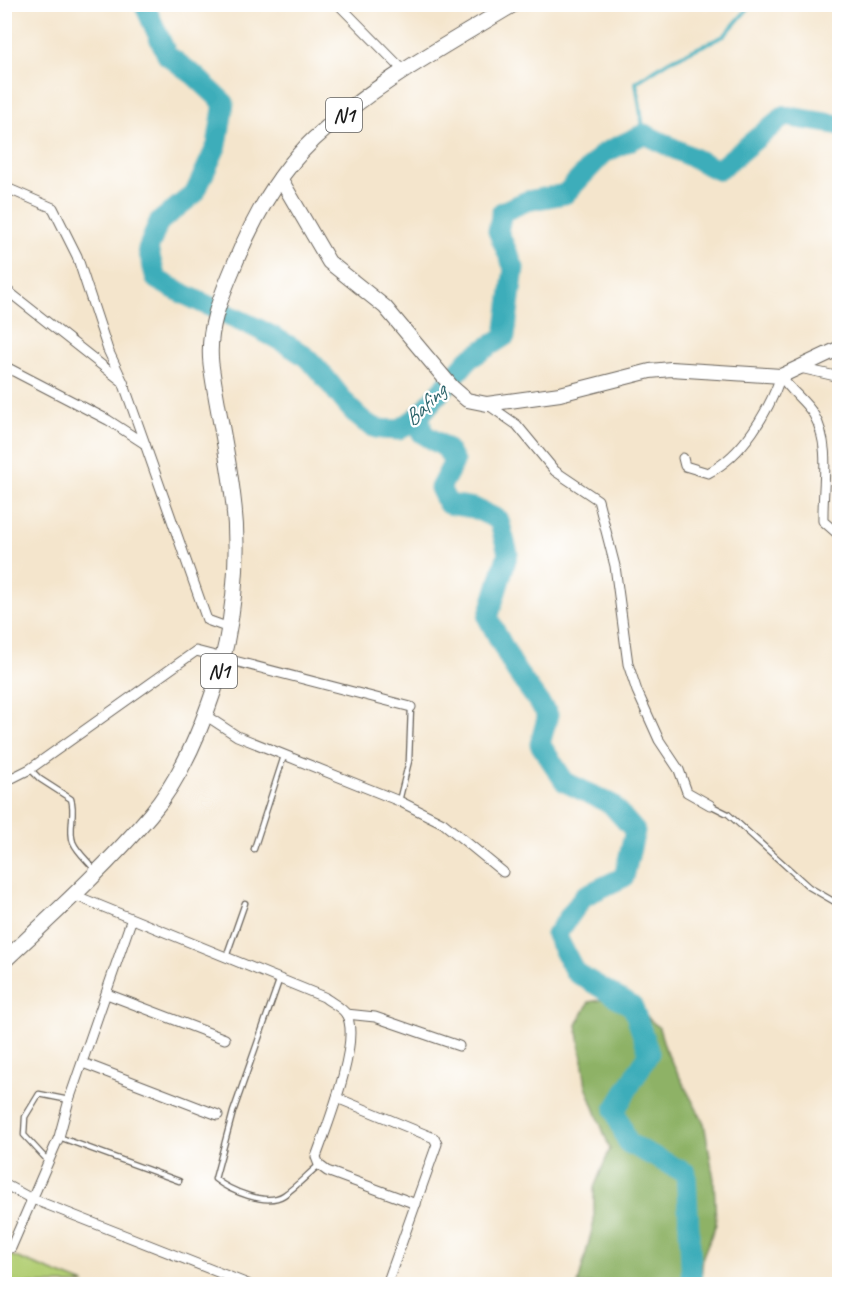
<svg xmlns="http://www.w3.org/2000/svg" width="844" height="1289" font-family="Caveat,sans-serif">
<rect width="100%" height="100%" fill="#fff"/>
<filter id="ink" filterUnits="userSpaceOnUse"><feTurbulence type="fractalNoise" baseFrequency=".0167" numOctaves="2"/><feDisplacementMap in="SourceGraphic" scale="12" xChannelSelector="R" yChannelSelector="G"/><feConvolveMatrix kernelMatrix="1 2 1 2 8 2 1 2 1" color-interpolation-filters="sRGB"/></filter>
<filter id="wash" filterUnits="userSpaceOnUse"><feTurbulence type="fractalNoise" baseFrequency=".008" numOctaves="4" result="noise"/><feDisplacementMap in="SourceGraphic" scale="24" xChannelSelector="R" yChannelSelector="G"/><feGaussianBlur stdDeviation="1.35" result="paint"/><feColorMatrix in="noise" values="0 0 0 0 0 0 0 0 0 0 0 0 0 0 0 0 0 1.4 0 .05"/><feComposite in="paint" operator="in"/></filter>
<g filter="url(#wash)">
<rect width="100%" height="100%" fill="#f4e5cc"/>
<polygon fill="#b3cf75" stroke="#687648" stroke-width="1.5" points="4,1253 5,1253 85,1284 5,1284"/>
<polygon fill="#8eb266" stroke="#556741" stroke-width="1.5" points="624,996 659,1028 666,1051 704,1123 714,1179 716,1224 703,1256 701,1284 578,1284 594,1222 594,1188 610,1149 586,1086 577,1025 589,1002"/>
<g fill="none" stroke-linecap="round" stroke-linejoin="round">
<polyline stroke="#3dadba" stroke-width="4" points="644,134 636,82 669,61 724,36 752,4"/>
<g stroke="#3dadba" stroke-width="21">
<path d="M 144,4 L 167,55 L 194,75 L 224,103 L 217,145 L 195,193 L 159,222 L 148,249 L 156,279 C 203,307 256,323 302,354 C 327,372 350,419 376,428 C 383,430 391,429 399,430 L 420,415 L 469,359 L 505,336 L 514,268 L 498,231 L 502,212 L 527,201 L 565,194 L 604,153 L 644,134 L 718,170 L 784,116 L 840,125"/>
<polyline points="420,415 422,433 446,448 454,462 440,488 448,504 474,508 499,520 508,553 488,618 516,671 548,715 540,744 565,782 611,804 635,831 624,877 584,896 556,935 575,972 633,1007 649,1053 615,1110 628,1143 686,1173 692,1284"/>
</g>
</g>
</g>
<g filter="url(#ink)">
<g fill="none" stroke-linecap="round" stroke-linejoin="round">
<g stroke="#68625a" stroke-width="7">
<g id="service">
<path d="M 30,769 L 40,779 L 71,799 C 76,813 68,828 73,842 C 77,852 88,861 95,870"/>
<polyline points="399,801 409,761 411,707"/>
<polyline points="710,805 728,814 809,887 840,905"/>
<polyline points="254,849 284,756"/>
<polyline points="226,957 245,903"/>
<path d="M 280,978 L 233,1112 L 215,1179 C 229,1190 266,1207 284,1195 C 296,1187 307,1175 319,1165"/>
<polyline points="59,1137 179,1181"/>
<polyline points="48,1161 24,1135 25,1117 39,1094 69,1100"/>
</g>
</g>
<g stroke="#68625a" stroke-width="11">
<g id="minor">
<polyline points="338,4 405,72"/>
<polyline points="9,189 53,208 77,256 108,350 123,382"/>
<polyline points="4,288 123,382 145,444"/>
<polyline points="4,366 108,420 145,444 207,620 229,628"/>
<polyline points="800,368 840,377"/>
<path d="M 781,376 C 790,391 805,400 814,415 C 832,447 822,486 823,521 L 840,536"/>
<polyline points="487,404 517,425 555,471 598,500 615,566 628,664 637,691 659,740 679,770 687,792 710,805"/>
<path d="M 683,458 L 685,466 L 708,473 C 743,455 768,413 781,376"/>
<polyline points="205,715 237,736 399,801 443,823 503,872"/>
<polyline points="4,782 30,769 196,651 411,707"/>
<path d="M 74,895 L 324,997 C 330,1002 342,1007 346,1014 C 362,1039 326,1129 316,1157 L 319,1165 L 327,1171 L 416,1204"/>
<polyline points="107,994 225,1039"/>
<polyline points="346,1014 375,1017 459,1046"/>
<polyline points="83,1063 218,1115"/>
<polyline points="337,1098 434,1138 437,1144 387,1284"/>
<polyline points="4,1184 30,1198 248,1284"/>
<polyline points="11,1248 59,1137 69,1100 131,921"/>
</g>
</g>
<g stroke="#68625a" stroke-width="16">
<polyline id="secondary" points="280,178 329,262 385,307 452,387 467,400 487,404 560,394 650,371 671,369 781,376 840,348"/>
</g>
<g stroke="#68625a" stroke-width="17">
<path id="trunk" d="M 4,961 C 54,914 106,867 150,815 C 179,781 200,732 214,690 C 233,630 241,560 233,498 C 228,453 217,409 211,364 C 207,330 220,299 233,268 C 251,223 278,173 314,139 C 372,85 446,45 514,4"/>
</g>
<use href="#service" stroke="#fff" stroke-width="4.5"/>
<use href="#minor" stroke="#fff" stroke-width="9"/>
<use href="#secondary" stroke="#fff" stroke-width="14"/>
<use href="#trunk" stroke="#fff" stroke-width="15"/>
</g>
</g>
<g text-anchor="middle" dominant-baseline="central" stroke-width="4.5" stroke-linejoin="round" paint-order="stroke">
<g fill="#fff" stroke="#606060" stroke-width="1.5">
<rect x="326" y="98" width="36" height="34" rx="4.5"/>
<rect x="201" y="654" width="36" height="34" rx="4.5"/>
</g>
<g font-size="20" font-weight="bold" fill="#1c1c1c">
<text x="344" y="115">N1</text>
<text x="219" y="671">N1</text>
</g>
<g font-size="22" font-style="italic" fill="#2c646b" stroke="#fff">
<text transform="translate(425 405) rotate(-44)">Bafing</text>
</g>
</g>
<rect width="844" height="1289" fill="none" stroke="#fff" stroke-width="24"/>
</svg>
